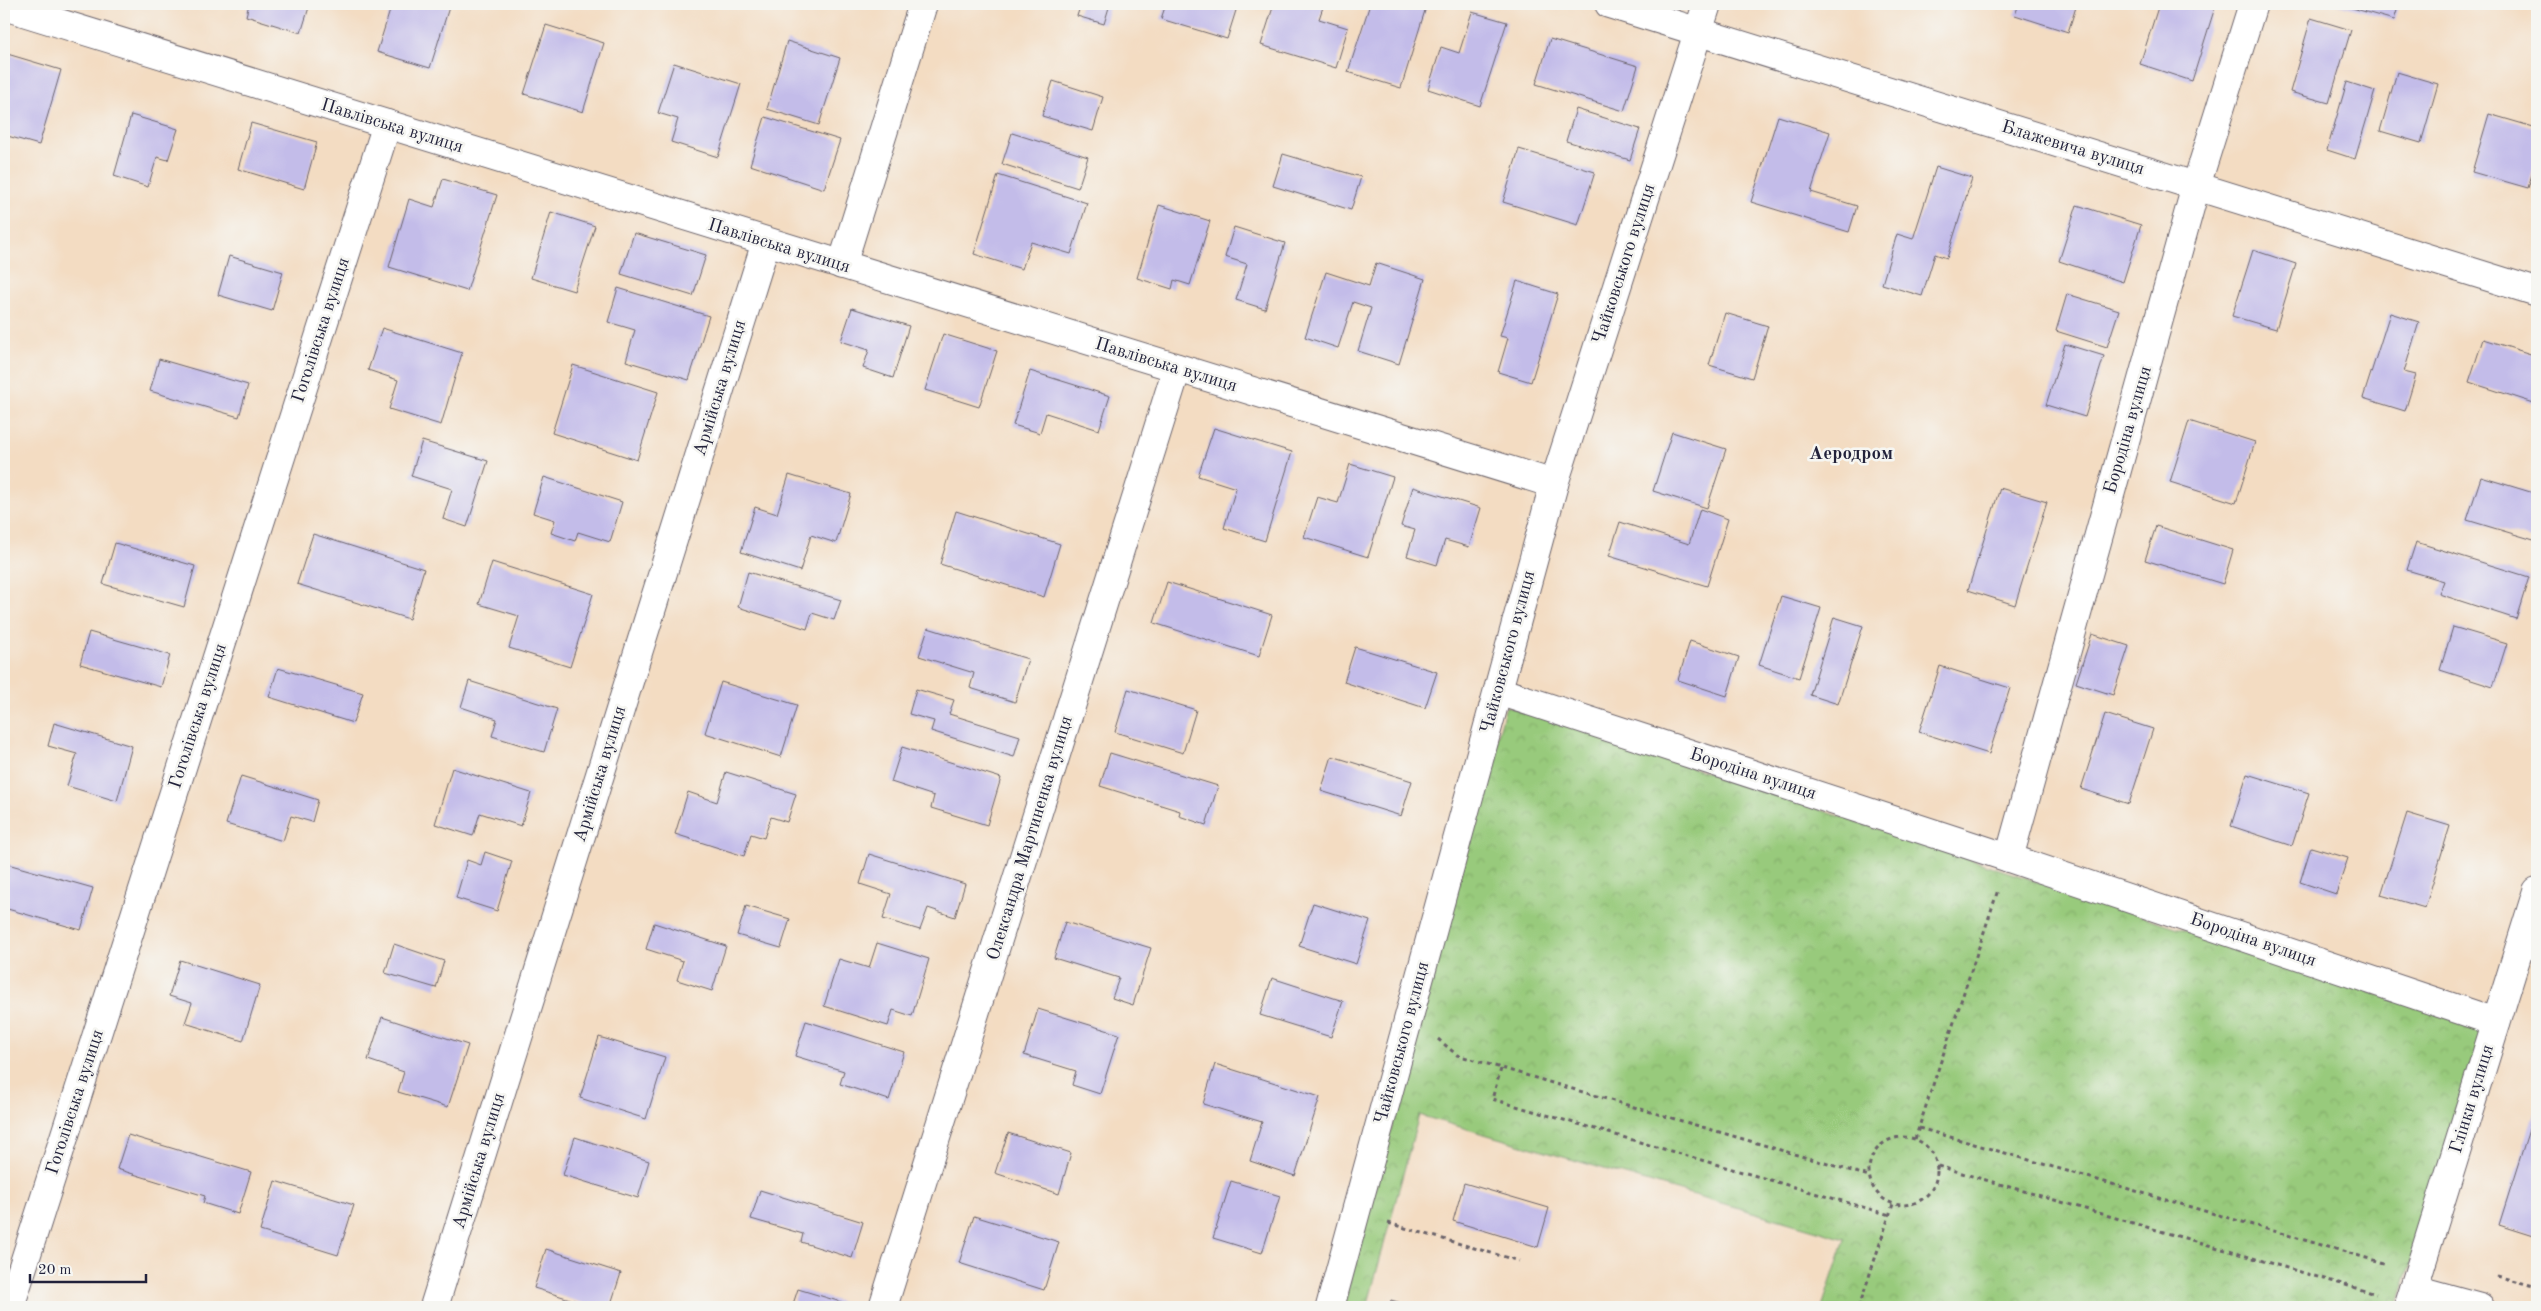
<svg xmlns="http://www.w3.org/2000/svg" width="2541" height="1311" font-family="'Old Standard TT',serif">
<defs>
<pattern id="park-crowns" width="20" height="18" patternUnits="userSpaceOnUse" patternTransform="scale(1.25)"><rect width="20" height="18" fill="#98ca7b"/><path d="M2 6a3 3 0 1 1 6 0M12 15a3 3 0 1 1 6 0" fill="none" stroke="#83ad6b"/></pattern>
</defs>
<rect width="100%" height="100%" fill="#f6f6f2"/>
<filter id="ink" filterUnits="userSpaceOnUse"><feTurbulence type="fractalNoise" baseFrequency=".02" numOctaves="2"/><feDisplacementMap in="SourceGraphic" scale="10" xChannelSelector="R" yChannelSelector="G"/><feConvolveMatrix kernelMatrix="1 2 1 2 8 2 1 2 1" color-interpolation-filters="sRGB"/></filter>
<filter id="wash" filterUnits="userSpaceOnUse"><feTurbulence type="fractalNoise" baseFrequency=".0096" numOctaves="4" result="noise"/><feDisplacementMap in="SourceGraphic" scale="20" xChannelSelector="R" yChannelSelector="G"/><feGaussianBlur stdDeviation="1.12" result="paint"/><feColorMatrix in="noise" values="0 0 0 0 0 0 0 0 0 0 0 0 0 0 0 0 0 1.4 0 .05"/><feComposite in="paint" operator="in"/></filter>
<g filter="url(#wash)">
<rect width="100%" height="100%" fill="#f3dcc2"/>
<polygon fill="url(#park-crowns)" stroke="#5d765b" points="1506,706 2483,1029 2397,1307 1822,1307 1845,1239 1419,1115 1367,1307 1343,1307"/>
<g id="blocks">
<g fill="#c3bce9">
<polygon points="249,4 310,4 301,33 246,16"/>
<polygon points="392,4 450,4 430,68 377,52"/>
<polygon points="1081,4 1110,4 1104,24 1077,16"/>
<polygon points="1166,4 1238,4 1227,39 1161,19"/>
<polygon points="1274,4 1324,4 1319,19 1348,28 1336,68 1261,45"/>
<polygon points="1370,4 1427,4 1401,88 1348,72"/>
<polygon points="2019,4 2077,4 2068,32 2015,15"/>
<polygon points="2159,4 2216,4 2192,81 2140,64"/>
<polygon points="2338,4 2399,4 2394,20"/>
<polygon points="1472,12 1507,22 1480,106 1428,89 1441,47 1459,53"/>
<polygon points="2311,18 2351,30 2329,103 2290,92"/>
<polygon points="546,25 604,43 583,112 524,94"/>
<polygon points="1550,39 1638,66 1624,111 1536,84"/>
<polygon points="787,41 840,58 819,125 767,109"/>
<polygon points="4,53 61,70 39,145 4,135"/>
<polygon points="674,63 741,84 718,157 671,142 678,119 658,113"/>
<polygon points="2397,72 2438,84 2421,143 2380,131"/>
<polygon points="1053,81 1103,97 1093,131 1042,116"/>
<polygon points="2347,82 2375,91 2355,159 2327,150"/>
<polygon points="1576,109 1640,129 1630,160 1566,141"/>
<polygon points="2489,114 2537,128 2537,157 2528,188 2472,172"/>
<polygon points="131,115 178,129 168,160 157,157 148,187 114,176"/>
<polygon points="1778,116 1830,132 1811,192 1857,206 1849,232 1751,202"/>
<polygon points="765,117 840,140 824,189 750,165"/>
<polygon points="251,123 317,142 304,189 238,169"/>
<polygon points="1012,133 1088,157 1078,188 1002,164"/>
<polygon points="1519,149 1595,172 1578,225 1503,202"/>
<polygon points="1283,154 1361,177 1351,210 1273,186"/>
<polygon points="1936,167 1972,178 1947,258 1935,254 1922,296 1882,284 1897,234 1913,239"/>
<polygon points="998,175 1087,203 1071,254 1031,242 1022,269 974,254"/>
<polygon points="443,179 497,195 467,291 389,267 409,199 434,207"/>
<polygon points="1159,205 1210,221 1190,285 1174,280 1172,289 1137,278"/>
<polygon points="2077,205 2141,225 2123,282 2059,261"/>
<polygon points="551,212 595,226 574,291 531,278"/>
<polygon points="1234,227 1285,243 1265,309 1236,300 1247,264 1225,257"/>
<polygon points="634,233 706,255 693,296 621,274"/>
<polygon points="2253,250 2296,264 2276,329 2232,316"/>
<polygon points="229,256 283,272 272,311 218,295"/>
<polygon points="1376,263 1425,279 1399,364 1358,351 1371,308 1353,302 1338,348 1305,337 1326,272 1369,286"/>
<polygon points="1517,281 1558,294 1531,382 1498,372 1508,338 1500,336"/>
<polygon points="618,288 709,316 689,380 626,361 635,330 608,322"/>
<polygon points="2067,294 2119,310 2107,347 2056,331"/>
<polygon points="852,308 909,326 893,378 863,368 869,350 841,341"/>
<polygon points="1725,313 1768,326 1752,378 1709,365"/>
<polygon points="2390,313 2419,322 2404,372 2416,375 2405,411 2363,398"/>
<polygon points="382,328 462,353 441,425 389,409 398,380 368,370"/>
<polygon points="943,334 997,351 979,407 925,390"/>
<polygon points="2483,339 2537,356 2537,404 2469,382"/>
<polygon points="2065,344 2104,356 2085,417 2046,405"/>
<polygon points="159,359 248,385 239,417 150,391"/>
<polygon points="573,365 658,392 637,460 552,433"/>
<polygon points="1030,371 1110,396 1099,430 1046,413 1040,433 1013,425"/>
<polygon points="2189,421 2255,442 2236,503 2170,482"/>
<polygon points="1214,428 1292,452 1265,541 1224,528 1236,488 1198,476"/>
<polygon points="1672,432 1726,449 1707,508 1653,491"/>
<polygon points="422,441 488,461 467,527 443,519 452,489 411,476"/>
<polygon points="1350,464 1393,477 1368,557 1304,537 1317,497 1338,503"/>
<polygon points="789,475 851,494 836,543 811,535 800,571 741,552 755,507 777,514"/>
<polygon points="544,477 622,502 610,542 578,532 575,541 551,533 555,520 533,513"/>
<polygon points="2481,477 2537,494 2537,541 2467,520"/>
<polygon points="1413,487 1481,508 1469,547 1445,540 1437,565 1407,556 1415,530 1401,526"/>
<polygon points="2000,488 2047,502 2015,605 1968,590"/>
<polygon points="1700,509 1728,519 1707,586 1609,556 1620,522 1689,544"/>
<polygon points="956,511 1060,544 1044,597 940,564"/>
<polygon points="2156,526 2233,550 2223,584 2145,560"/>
<polygon points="313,534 424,569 409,619 297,584"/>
<polygon points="2416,542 2529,577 2516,619 2439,594 2444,581 2407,570"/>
<polygon points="115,543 195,566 184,607 103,584"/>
<polygon points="492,562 593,594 570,667 509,648 519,616 479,604"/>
<polygon points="748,572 841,600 834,620 812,613 807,629 738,607"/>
<polygon points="1167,582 1272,615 1259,656 1154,623"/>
<polygon points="1781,596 1821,608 1799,678 1759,665"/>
<polygon points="1834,617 1863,626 1838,704 1810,695"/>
<polygon points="2453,627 2507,643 2493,687 2440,670"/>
<polygon points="928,628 1028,659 1015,702 970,688 974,673 919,656"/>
<polygon points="89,632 170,655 161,687 80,664"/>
<polygon points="2092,634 2129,646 2113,695 2076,683"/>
<polygon points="1690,641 1739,657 1727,696 1678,680"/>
<polygon points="1355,647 1437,672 1425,708 1344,682"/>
<polygon points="1940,666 2010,688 1989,754 1919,732"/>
<polygon points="278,668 363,693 353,723 269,697"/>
<polygon points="469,681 557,709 544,752 492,736 497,719 461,707"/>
<polygon points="721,682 797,705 781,757 705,733"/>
<polygon points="916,689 954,700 949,714 1020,736 1014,757 931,731 934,721 909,714"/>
<polygon points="1128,689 1196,710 1183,753 1115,732"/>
<polygon points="2105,714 2153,729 2129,804 2081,789"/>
<polygon points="54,723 132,746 117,801 67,786 77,754 48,746"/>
<polygon points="902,747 1001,778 987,825 931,808 934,796 891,782"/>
<polygon points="1110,753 1218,786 1206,825 1179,816 1180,811 1100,786"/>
<polygon points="1332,756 1412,781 1401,816 1321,791"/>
<polygon points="452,768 531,793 521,826 480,813 473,836 435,824"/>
<polygon points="726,772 796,794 787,822 771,817 764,838 751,834 744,856 675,834 688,792 717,802"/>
<polygon points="2247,774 2309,793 2292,846 2231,826"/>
<polygon points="241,776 318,800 312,822 291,816 283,841 226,824"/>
<polygon points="2407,813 2450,826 2425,908 2381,895"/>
<polygon points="2311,847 2348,858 2336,894 2300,882"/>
<polygon points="485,852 512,861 497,911 456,898 467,860 481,865"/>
<polygon points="869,854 965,884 955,917 928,908 920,930 883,919 891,894 860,884"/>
<polygon points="4,863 93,888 81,930 4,908"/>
<polygon points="1313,903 1370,921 1356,964 1299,946"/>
<polygon points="746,906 790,919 781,948 737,935"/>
<polygon points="1065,922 1151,948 1133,1005 1112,998 1119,978 1054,958"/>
<polygon points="654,923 726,946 712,991 677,980 683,961 646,949"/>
<polygon points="877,943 929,959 912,1016 893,1010 888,1026 824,1006 839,959 869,968"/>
<polygon points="394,944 444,961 436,988 385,973"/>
<polygon points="180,960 260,985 243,1041 185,1023 192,1003 169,996"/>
<polygon points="1272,978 1343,1001 1331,1037 1260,1015"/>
<polygon points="1038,1009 1119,1034 1100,1094 1072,1085 1076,1071 1024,1055"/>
<polygon points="382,1017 468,1045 448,1107 398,1092 404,1072 368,1060"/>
<polygon points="806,1021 904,1052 889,1100 840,1084 844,1071 795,1056"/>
<polygon points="599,1037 665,1057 646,1119 580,1098"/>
<polygon points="1215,1064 1320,1097 1295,1176 1250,1161 1262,1122 1203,1104"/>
<polygon points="2537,1104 2537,1237 2499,1225"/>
<polygon points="1008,1133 1071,1153 1059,1194 995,1173"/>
<polygon points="128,1135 251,1172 238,1214 203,1203 205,1196 117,1169"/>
<polygon points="575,1137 649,1161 638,1198 563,1175"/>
<polygon points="275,1181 354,1205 338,1255 260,1231"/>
<polygon points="1231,1181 1280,1196 1262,1253 1213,1238"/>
<polygon points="1464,1183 1549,1208 1538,1247 1453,1221"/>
<polygon points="760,1190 863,1222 852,1258 801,1242 803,1234 751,1219"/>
<polygon points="974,1216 1059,1242 1044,1290 959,1263"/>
<polygon points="546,1249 621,1273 610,1307 596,1307 534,1288"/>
<polygon points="798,1289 851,1305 850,1307 792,1307"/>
<polygon points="1391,1300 1415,1307 1389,1307"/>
</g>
</g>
</g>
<g filter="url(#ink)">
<use href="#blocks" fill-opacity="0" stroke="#6b636a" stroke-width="1"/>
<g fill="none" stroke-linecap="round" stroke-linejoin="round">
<g stroke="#6b636a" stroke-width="30">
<g id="street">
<polyline points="1609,4 2537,292"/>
<polyline points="4,6 1554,484"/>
<polyline points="842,265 923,4"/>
<polyline points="1498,691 2009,858 2496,1022"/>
<polyline points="2009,858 2196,186 2253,4"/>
<polyline points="2414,1289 2480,1307"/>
<polyline points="10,1307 387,124"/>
<polyline points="434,1307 766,242"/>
<polyline points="883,1307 1177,368"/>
<polyline points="1330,1307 1554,484 1707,4"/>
<polyline points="2408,1307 2537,891"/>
</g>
</g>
<g stroke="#6b636a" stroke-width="3" stroke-dasharray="4 4" stroke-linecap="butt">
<polyline points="1438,1039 1457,1055 1869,1176"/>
<polyline points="1501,1069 1492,1099 1890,1215"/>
<polyline points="1919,1128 2387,1264"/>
<circle cx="1903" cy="1171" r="34"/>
<polyline points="1915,1139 1998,890"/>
<polyline points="1938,1166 2376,1294"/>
<polyline points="1388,1223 1519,1261"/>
<polyline points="2497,1276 2537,1287"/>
<polyline points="1859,1307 1893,1204"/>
</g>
<use href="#street" stroke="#fff" stroke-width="28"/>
</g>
</g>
<g text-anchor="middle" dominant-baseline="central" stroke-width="5" stroke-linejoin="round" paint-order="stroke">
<g font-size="18" fill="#22223b" stroke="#f6f6f2">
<text transform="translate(392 126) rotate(17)">Павлівська вулиця</text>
<text transform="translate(2073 148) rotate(17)">Блажевича вулиця</text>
<text transform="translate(779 246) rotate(17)">Павлівська вулиця</text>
<text transform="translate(1624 264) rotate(-72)">Чайковського вулиця</text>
<text transform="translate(321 330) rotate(-72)">Гоголівська вулиця</text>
<text transform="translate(1166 365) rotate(17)">Павлівська вулиця</text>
<text transform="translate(720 388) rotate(-73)">Армійська вулиця</text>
<text transform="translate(2128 430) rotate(-74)">Бородіна вулиця</text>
<text transform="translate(1508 652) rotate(-75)">Чайковського вулиця</text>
<text transform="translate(198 716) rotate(-72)">Гоголівська вулиця</text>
<text transform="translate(600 774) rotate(-73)">Армійська вулиця</text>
<text transform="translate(1753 774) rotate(18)">Бородіна вулиця</text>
<text transform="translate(1030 838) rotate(-73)">Олександра Мартиненка вулиця</text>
<text transform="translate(2253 940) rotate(19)">Бородіна вулиця</text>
<text transform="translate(1402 1043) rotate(-75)">Чайковського вулиця</text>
<text transform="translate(2472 1099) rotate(-73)">Глінки вулиця</text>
<text transform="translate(75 1102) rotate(-72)">Гоголівська вулиця</text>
<text transform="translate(479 1161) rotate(-73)">Армійська вулиця</text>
</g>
<g font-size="19" font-weight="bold" fill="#22223b" stroke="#f6f6f2">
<text x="1851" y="454">Аеродром</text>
</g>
</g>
<rect width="2541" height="1311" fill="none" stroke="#f6f6f2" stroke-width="20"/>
<path d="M30 1274v8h116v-8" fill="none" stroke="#22223b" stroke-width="2.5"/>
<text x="38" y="1274" font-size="15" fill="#22223b" stroke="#f6f6f2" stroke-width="4" paint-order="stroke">20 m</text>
</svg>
